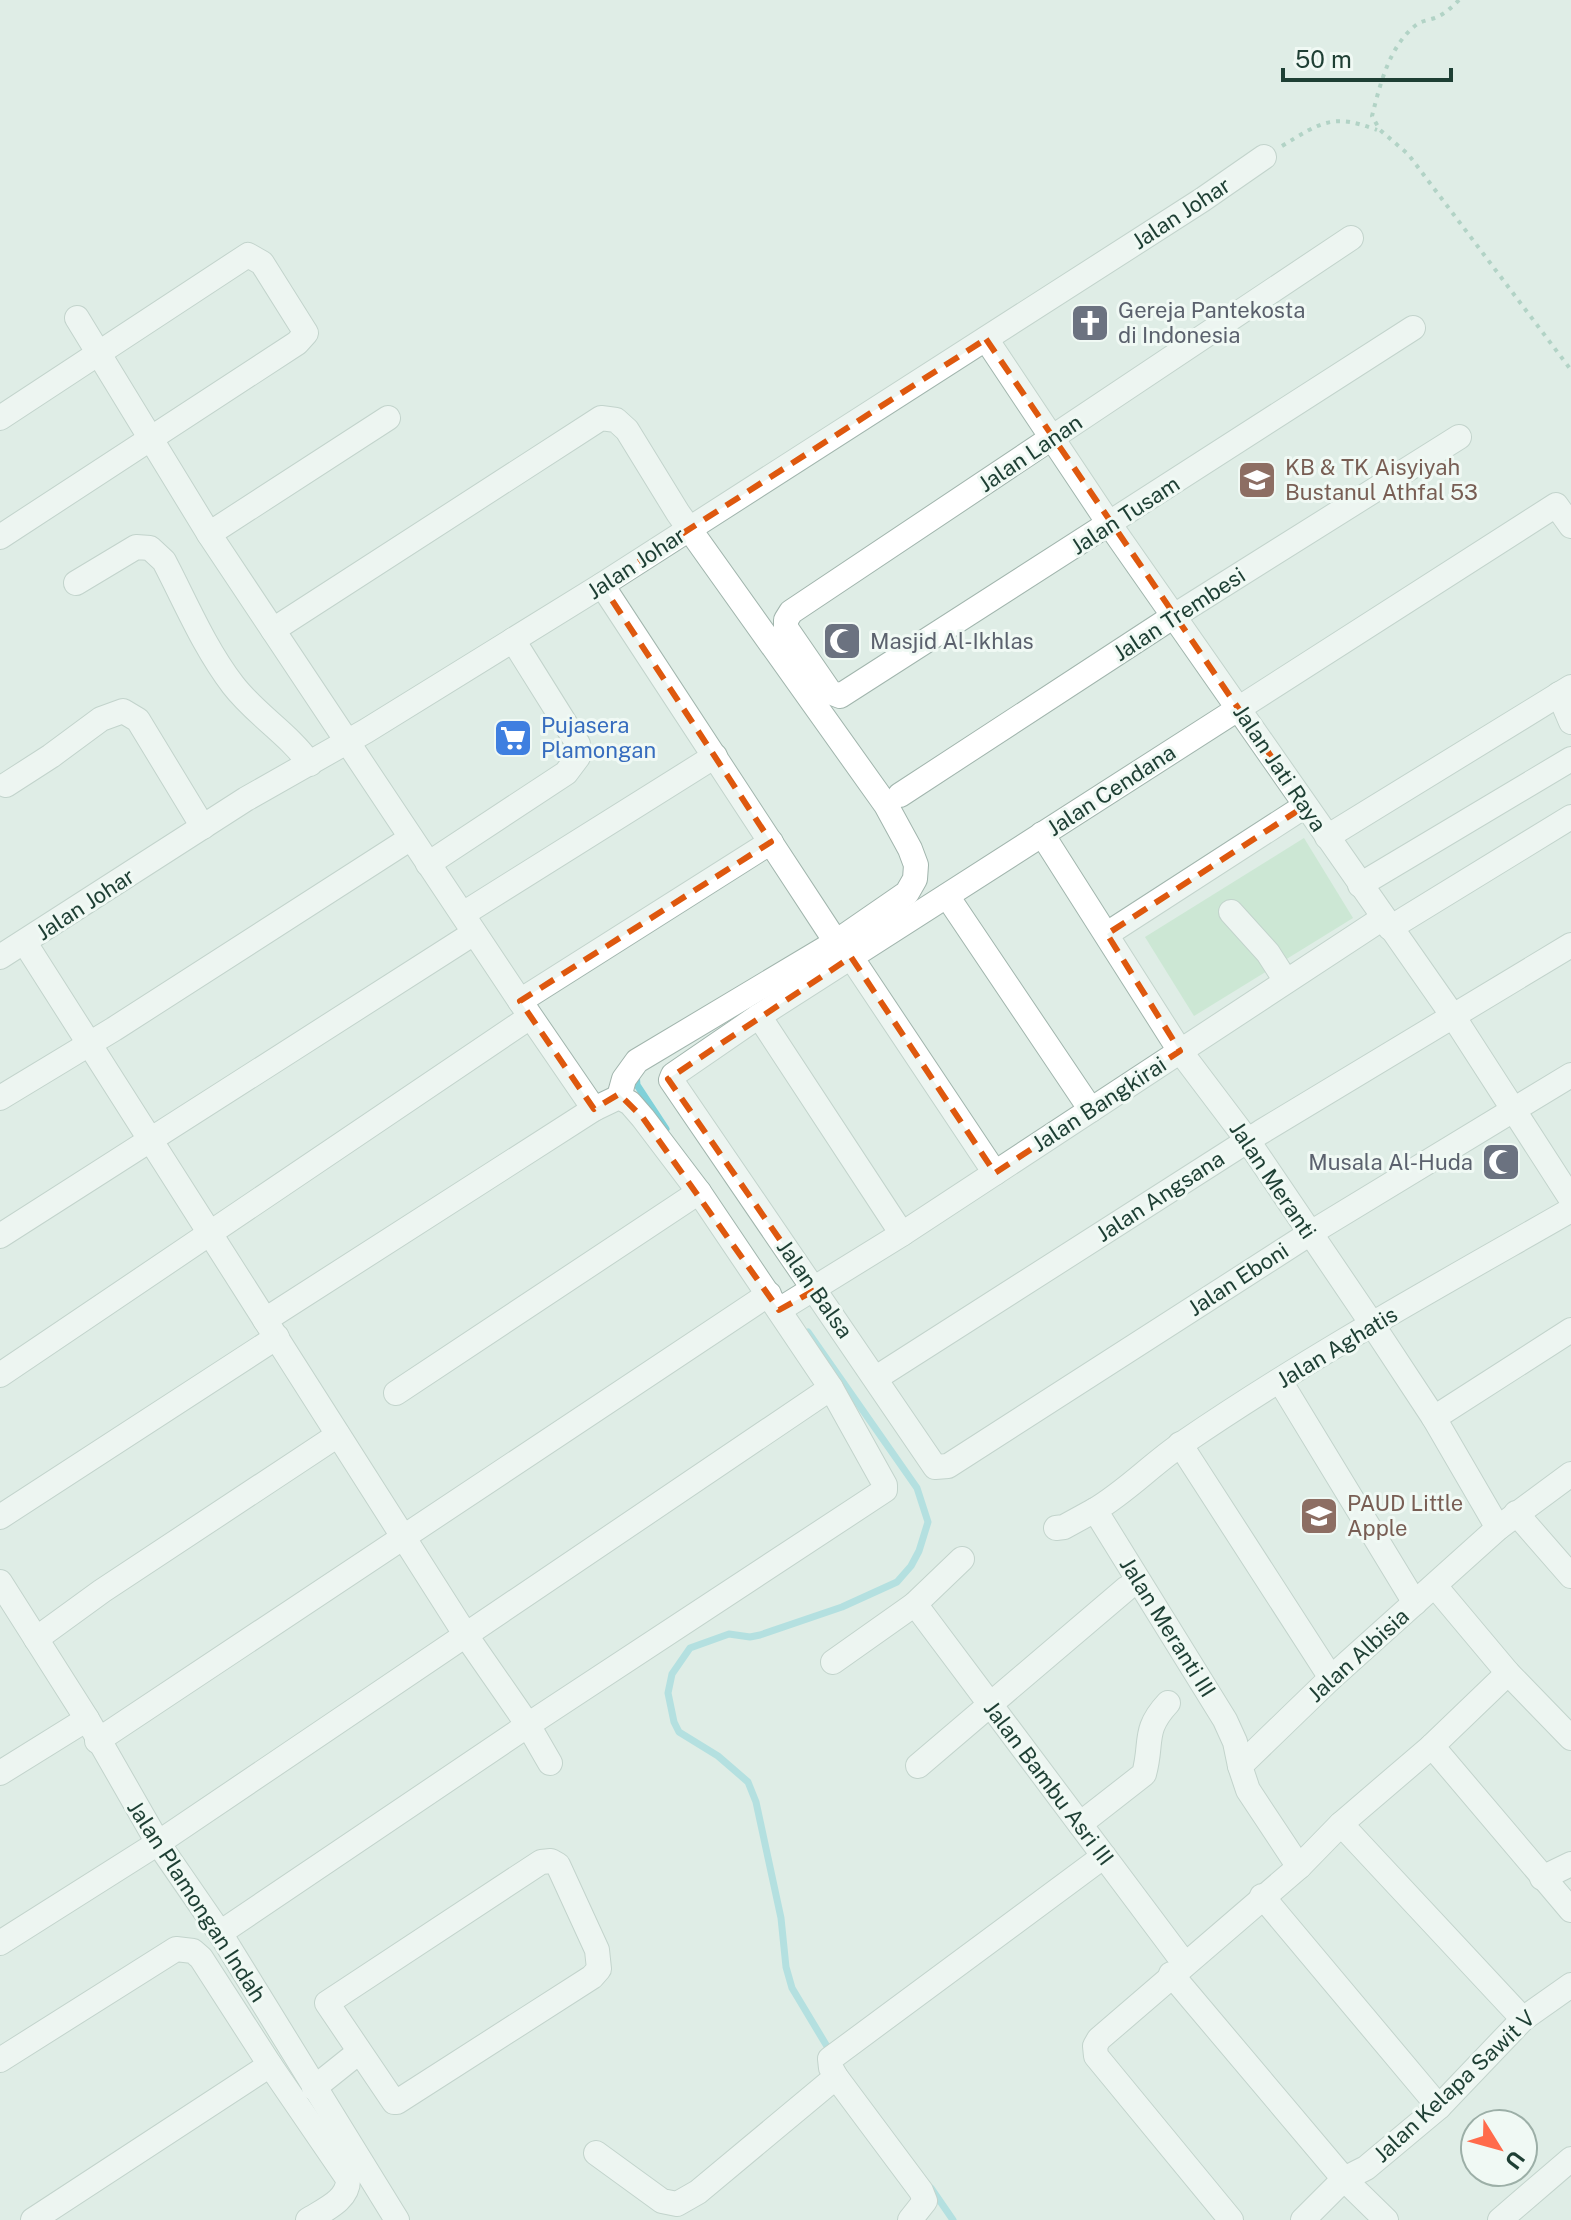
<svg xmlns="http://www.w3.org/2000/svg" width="1571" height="2220" font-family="'Public Sans',sans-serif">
<rect width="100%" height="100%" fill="#dfede6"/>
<polygon fill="#b5e1be" points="1304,838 1353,918 1194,1016 1145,937"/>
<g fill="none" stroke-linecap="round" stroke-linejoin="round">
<g stroke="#80d1d9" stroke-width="7">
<polyline points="636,1073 637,1085 666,1129"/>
<polyline points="808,1332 917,1488 928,1522 919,1551 911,1566 897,1582 842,1607 760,1635 750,1637 729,1634 690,1648 672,1674 668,1693 674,1722 679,1732 718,1756 748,1782 756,1802 781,1918 786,1967 792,1988 831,2053"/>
<polyline points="931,2188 953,2220"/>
</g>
<g stroke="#a1b5ad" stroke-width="26">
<g id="minor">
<polyline points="1351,238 791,612 786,620 786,628 830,692 840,696 1413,328"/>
<polyline points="77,318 209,534 520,1001 594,1109"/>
<polyline points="986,339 1110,525 1453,1016 1571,1199"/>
<polyline points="0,418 248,255 262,263 306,333 297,343 0,537"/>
<polyline points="1571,526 1556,505 759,1016 673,1075 671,1080 935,1467 948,1466 1309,1234 1571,1075"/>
<polyline points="209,534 388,418"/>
<path d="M 76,583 L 136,547 L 150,548 L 164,561 C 186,603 204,647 233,685 C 256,715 288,733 310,764"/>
<polyline points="602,585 836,942"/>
<polyline points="273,630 601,418 616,420 627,430 678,513 886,805 910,849 916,865 915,879 907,893 836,942 637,1061 624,1079 619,1097"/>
<polyline points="1559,694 1571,722"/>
<polyline points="6,785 51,756 101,719 123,711 138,720 203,827"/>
<polyline points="900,795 1174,616 1459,437"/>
<polyline points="1042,834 1180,1051 1248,1141 1372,1324 1434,1418 1498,1528"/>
<polyline points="1327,837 1571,687"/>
<polyline points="428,864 566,773 578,757 578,744 513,640"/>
<polyline points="1360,885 1571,759"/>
<polyline points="947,896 1091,1110"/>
<polyline points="1231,912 1268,953 1286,981"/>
<polyline points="463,914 715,756"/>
<polyline points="1390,928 1571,817"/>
<polyline points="1107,934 1305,806"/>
<polyline points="25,943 467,1637 528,1725 550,1763"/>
<polyline points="0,957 246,799 366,731 602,585 1202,200 1264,157"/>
<polyline points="851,957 995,1173"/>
<polyline points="520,1001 771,842"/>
<polyline points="759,1016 902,1234"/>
<polyline points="0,1098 114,1029 411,838"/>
<polyline points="0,1236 474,933"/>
<polyline points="779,1310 902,1234 1383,918"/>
<polyline points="0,1375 530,1017"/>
<polyline points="876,1378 1261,1132 1571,945"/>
<polyline points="1280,1381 1415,1603"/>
<polyline points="396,1393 699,1192"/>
<polyline points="1434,1418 1571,1330"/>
<polyline points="1180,1444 1331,1678"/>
<polyline points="1516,1513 1571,1576"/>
<polyline points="0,1517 277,1337"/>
<polyline points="1056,1528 1064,1527 1095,1510"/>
<polyline points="0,1582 87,1719 158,1843 220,1933 397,2220"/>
<polyline points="1435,1586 1508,1673 1571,1738"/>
<polyline points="915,1604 1184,1963"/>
<polyline points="36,1639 102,1591 338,1435"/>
<polyline points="833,1662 915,1604 962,1559"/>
<polyline points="97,1741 769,1294"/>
<polyline points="1432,1746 1571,1910"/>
<polyline points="918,1766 1127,1588"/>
<path d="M 1240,1766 L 1235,1742 L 1225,1720 L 1095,1510 C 1127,1491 1152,1464 1183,1443 C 1307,1358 1440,1285 1571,1210"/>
<polyline points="0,1773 87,1719"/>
<path d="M 1080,1824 L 1144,1774 C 1153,1742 1142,1731 1168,1703"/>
<polyline points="1341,1824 1523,2019"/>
<polygon points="551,1861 558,1865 597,1950 599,1969 592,1977 397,2102 394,2102 327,2003 541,1862"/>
<polyline points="1299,1867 1248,1790 1240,1766 1331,1678 1498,1528 1571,1474"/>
<polyline points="1542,1878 1571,1864"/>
<polyline points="1262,1896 1439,2107"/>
<polyline points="220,1933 540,1717 885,1490 885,1485 831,1388 699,1192 643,1118 630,1103 619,1097 594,1109 265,1320"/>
<polyline points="0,1943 158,1843 831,1388"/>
<polyline points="1171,1974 1344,2179 1386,2220"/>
<path d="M 0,2060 L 176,1949 L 193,1951 L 201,1958 L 270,2065 L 348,2179 C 349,2200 324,2210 308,2220"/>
<polyline points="314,2088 359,2052"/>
<polyline points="596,2153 662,2201 677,2204 698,2192 836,2077"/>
<polyline points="33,2220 270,2065"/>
<polyline points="910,2220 925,2201 921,2191 836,2077 831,2068 830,2059 1104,1856"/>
<polyline points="1231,2220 1096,2056 1095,2046 1099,2039 1299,1867 1341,1824 1432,1746 1508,1673"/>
<polyline points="1303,2220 1344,2179 1366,2168 1439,2107 1523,2019 1571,1985"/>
<polyline points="1500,2220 1571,2159"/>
</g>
</g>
<g stroke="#7cb49f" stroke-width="4" stroke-dasharray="4 6" stroke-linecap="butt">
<path d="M 1459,0 C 1453,6 1447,12 1439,16 C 1432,20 1422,20 1416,25 C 1389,46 1380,85 1372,116 L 1380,130 L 1408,154 L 1571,370"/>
<path d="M 1282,146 C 1321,122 1333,113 1377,130"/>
</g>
<use href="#minor" stroke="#fff" stroke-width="24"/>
</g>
<path d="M0 0H1571V2220H0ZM 986,339 L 1305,806 L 1107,934 L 1180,1051 L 995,1173 L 851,957 L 668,1079 L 815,1290 L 779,1310 L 643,1118 L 619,1094 L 594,1109 L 520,1001 L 771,842 L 602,585 Z" fill="#dfede6" fill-opacity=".55" fill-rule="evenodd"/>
<path fill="none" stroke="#de580e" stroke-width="6" stroke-dasharray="16 10" stroke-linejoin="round" d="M 986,339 L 1305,806 L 1107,934 L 1180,1051 L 995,1173 L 851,957 L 668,1079 L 815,1290 L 779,1310 L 643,1118 L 619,1094 L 594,1109 L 520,1001 L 771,842 L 602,585 Z"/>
<defs>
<g id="church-square" transform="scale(2)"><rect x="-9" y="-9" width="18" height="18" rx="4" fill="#6b7280" stroke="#f0f9f4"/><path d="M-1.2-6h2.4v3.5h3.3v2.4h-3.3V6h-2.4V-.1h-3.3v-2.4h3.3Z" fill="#fff"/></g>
<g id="school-square" transform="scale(2)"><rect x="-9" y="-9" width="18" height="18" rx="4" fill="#8d6e63" stroke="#f0f9f4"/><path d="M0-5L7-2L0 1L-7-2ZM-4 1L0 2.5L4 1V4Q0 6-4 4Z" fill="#fff"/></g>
<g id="mosque-square" transform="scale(2)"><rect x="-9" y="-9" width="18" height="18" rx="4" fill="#6b7280" stroke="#f0f9f4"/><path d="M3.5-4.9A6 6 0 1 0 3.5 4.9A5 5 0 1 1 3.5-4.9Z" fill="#fff"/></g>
<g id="supermarket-square" transform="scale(2)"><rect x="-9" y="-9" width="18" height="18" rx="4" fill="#3f7fe0" stroke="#f0f9f4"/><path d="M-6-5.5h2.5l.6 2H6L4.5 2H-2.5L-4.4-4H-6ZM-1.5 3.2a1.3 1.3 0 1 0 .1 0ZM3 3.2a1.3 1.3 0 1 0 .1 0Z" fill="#fff"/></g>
</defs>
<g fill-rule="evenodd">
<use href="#church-square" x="1090" y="323"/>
<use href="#school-square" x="1257" y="480"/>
<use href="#mosque-square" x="842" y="641"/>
<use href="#supermarket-square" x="513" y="738"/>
<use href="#mosque-square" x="1501" y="1162"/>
<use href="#school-square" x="1319" y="1516"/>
</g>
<g text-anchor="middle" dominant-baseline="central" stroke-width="6" stroke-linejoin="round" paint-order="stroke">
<g font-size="22" fill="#1e3f34" stroke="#f0f9f4">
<text transform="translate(1181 213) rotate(-33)">Jalan Johar</text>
<text transform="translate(1030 453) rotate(-34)">Jalan Lanan</text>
<text transform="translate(1125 515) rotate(-33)">Jalan Tusam</text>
<text transform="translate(636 563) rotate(-33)">Jalan Johar</text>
<text transform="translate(1179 614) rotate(-33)">Jalan Trembesi</text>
<text transform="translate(1280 768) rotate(56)">Jalan Jati Raya</text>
<text transform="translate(1111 790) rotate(-33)">Jalan Cendana</text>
<text transform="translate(85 904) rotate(-33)">Jalan Johar</text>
<text transform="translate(1099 1104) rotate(-33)">Jalan Bangkirai</text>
<text transform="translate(1273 1180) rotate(56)">Jalan Meranti</text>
<text transform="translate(1160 1196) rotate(-33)">Jalan Angsana</text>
<text transform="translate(1238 1279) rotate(-33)">Jalan Eboni</text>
<text transform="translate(815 1289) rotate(55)">Jalan Balsa</text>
<text transform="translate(1337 1347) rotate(-31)">Jalan Aghatis</text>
<text transform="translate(1168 1627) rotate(58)">Jalan Meranti III</text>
<text transform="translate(1358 1655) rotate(-42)">Jalan Albisia</text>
<text transform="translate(1049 1783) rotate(53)">Jalan Bambu Asri III</text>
<text transform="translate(197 1901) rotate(57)">Jalan Plamongan Indah</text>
<text transform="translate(1454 2086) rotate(-43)">Jalan Kelapa Sawit V</text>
</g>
<g font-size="22" fill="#5b616d" stroke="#f0f9f4" text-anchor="start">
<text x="1118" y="310">Gereja Pantekosta<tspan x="1118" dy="25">di Indonesia</tspan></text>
<text x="870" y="641">Masjid Al-Ikhlas</text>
<text x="1473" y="1162" text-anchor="end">Musala Al-Huda</text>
</g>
<g font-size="22" fill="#785e54" stroke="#f0f9f4" text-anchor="start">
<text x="1285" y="467">KB &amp; TK Aisyiyah<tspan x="1285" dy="25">Bustanul Athfal 53</tspan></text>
<text x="1347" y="1503">PAUD Little<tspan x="1347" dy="25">Apple</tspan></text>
</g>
<g font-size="22" fill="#366cbe" stroke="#f0f9f4" text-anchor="start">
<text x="541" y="725">Pujasera<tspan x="541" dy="25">Plamongan</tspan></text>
</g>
</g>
<g transform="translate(1499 2148) rotate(127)"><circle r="38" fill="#f0f9f4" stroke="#9cafa7" stroke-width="2"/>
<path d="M0-6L14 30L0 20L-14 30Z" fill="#ff6b4b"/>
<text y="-12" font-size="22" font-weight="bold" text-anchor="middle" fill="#1e3f34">U</text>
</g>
<path d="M1283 68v12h168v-12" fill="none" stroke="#1e3f34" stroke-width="4"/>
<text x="1295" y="68" font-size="24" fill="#1e3f34" stroke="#f0f9f4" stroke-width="6" paint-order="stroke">50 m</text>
</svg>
